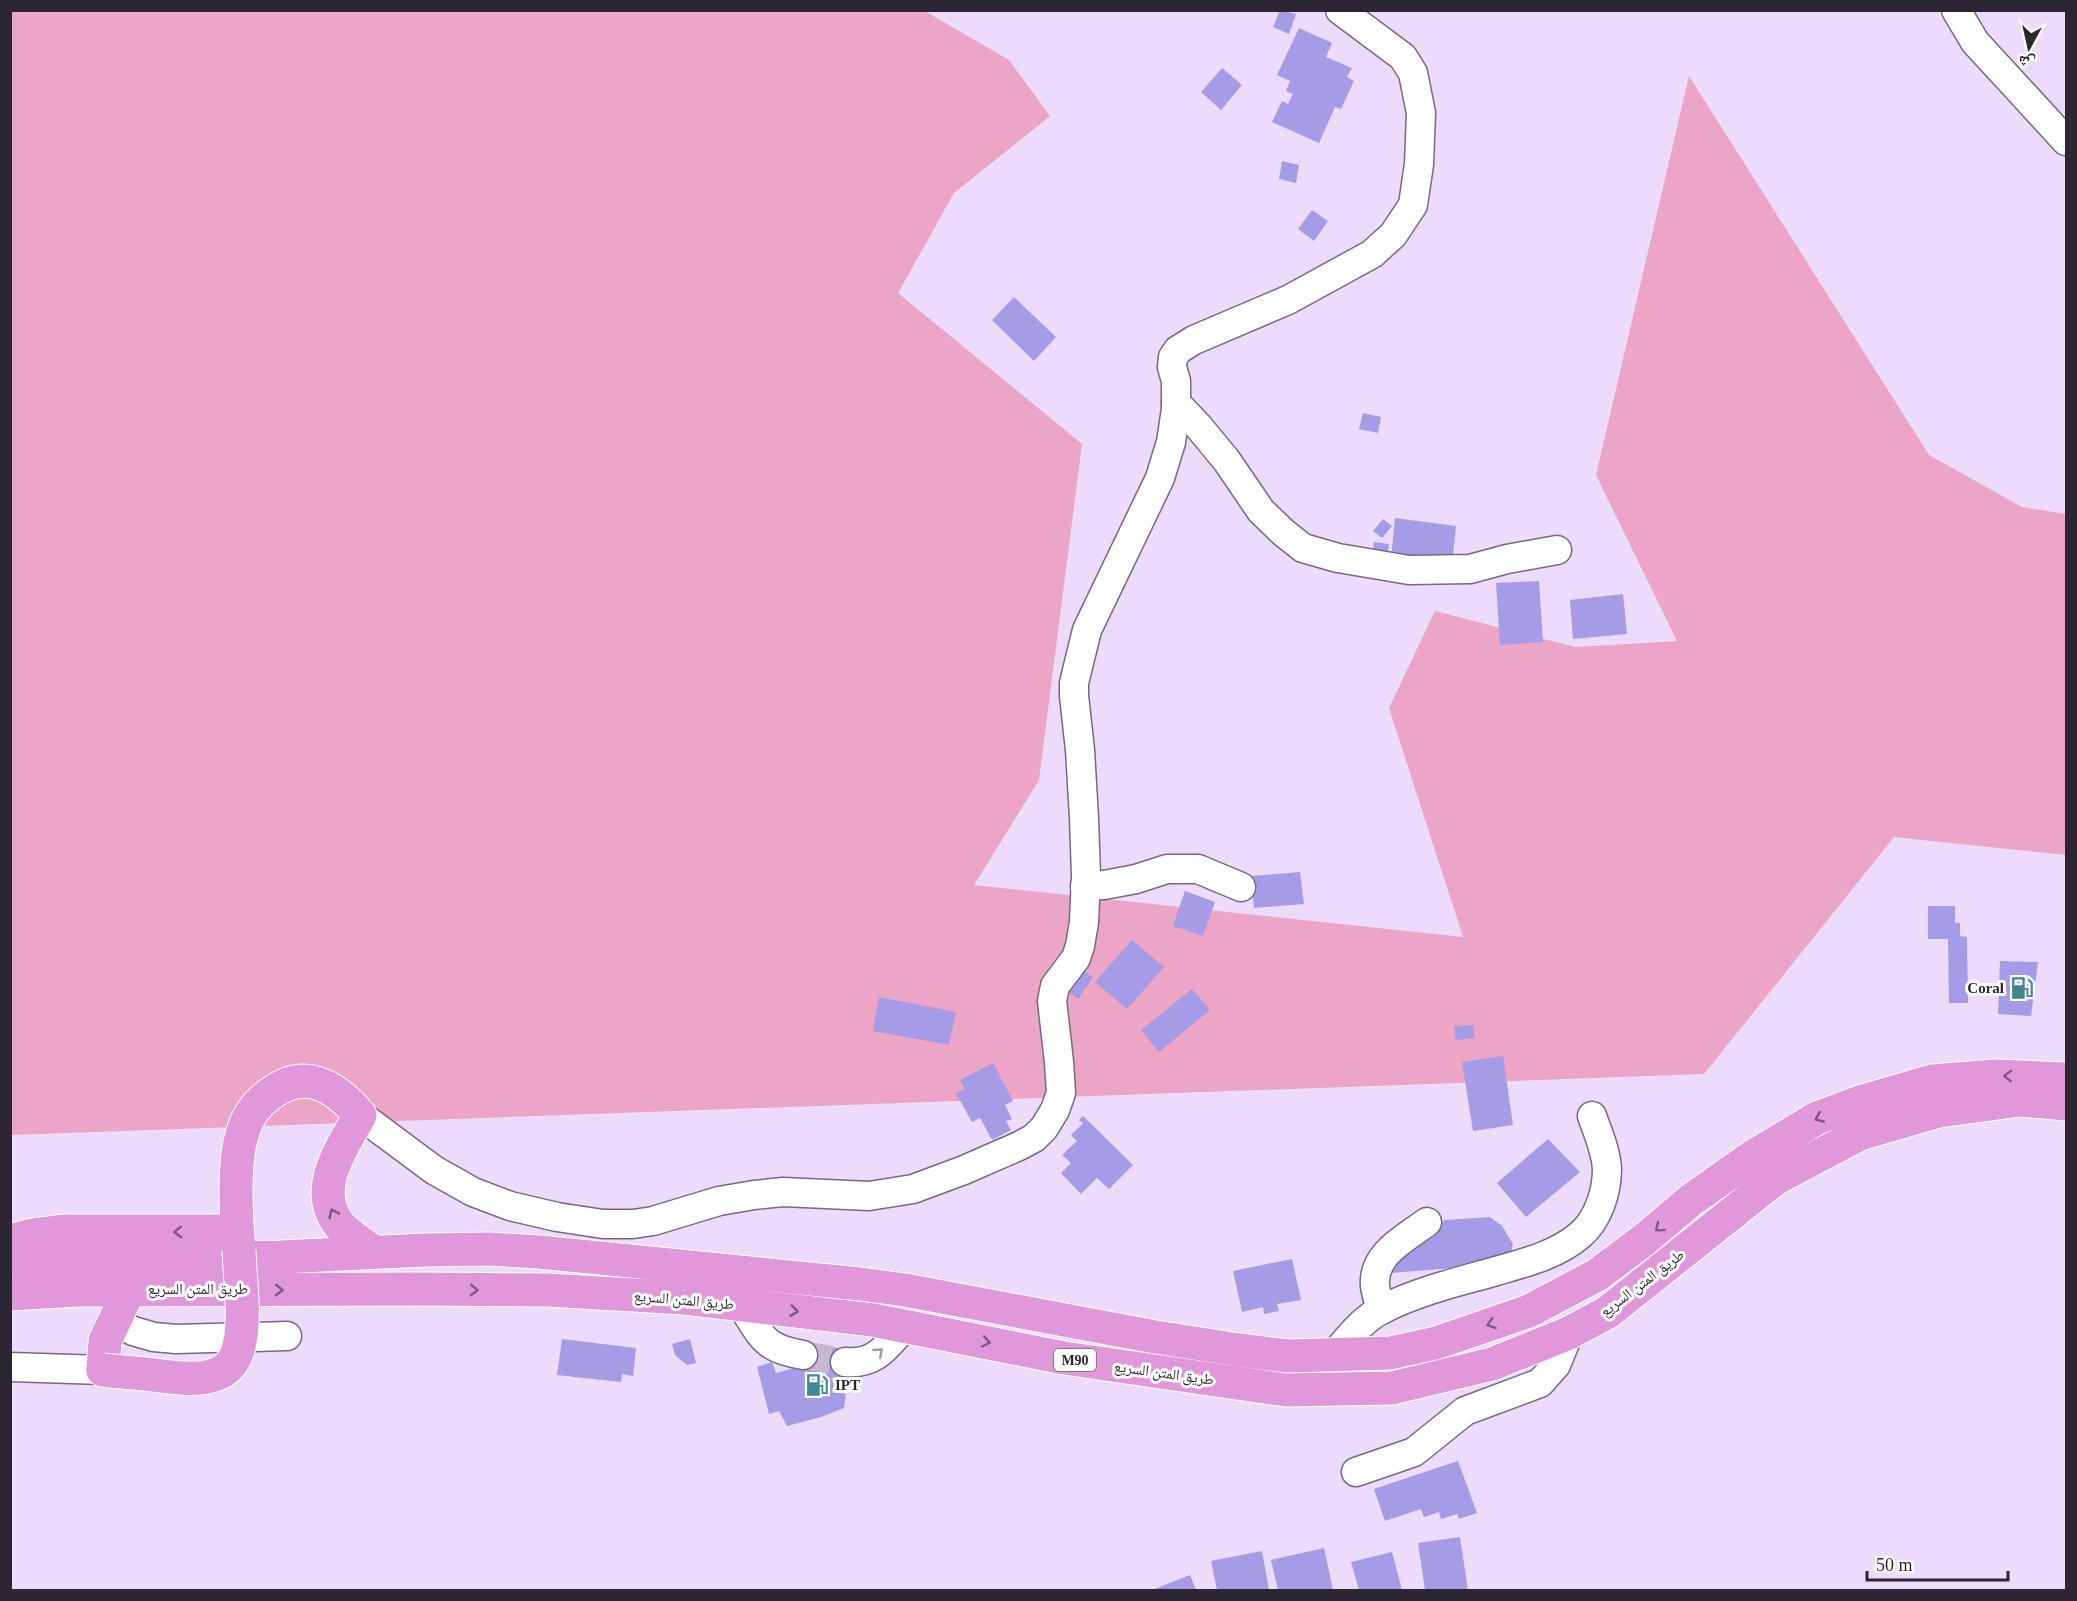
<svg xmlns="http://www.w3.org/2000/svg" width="2077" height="1601" font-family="'Times New Roman','Noto Naskh Arabic',serif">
<rect width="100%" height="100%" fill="#ecdbfb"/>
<polygon fill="#eca5c5" points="923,10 1009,60 1050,116 954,193 898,293 1082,444 1039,780 974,885 1463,937 1389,708 1435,611 1575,647 1677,641 1596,475 1689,76 1929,455 2022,507 2066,514 2066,855 1894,837 1704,1074 11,1135 10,11"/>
<g fill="#a59be6">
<polygon points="1280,10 1296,14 1289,34 1273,27"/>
<polygon points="1299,28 1332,43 1326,57 1352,68 1347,77 1354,81 1341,109 1335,107 1319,143 1272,122 1282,101 1288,104 1293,94 1286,91 1290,81 1277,75"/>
<polygon points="1222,68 1242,85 1221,110 1201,92"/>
<polygon points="1282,161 1299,165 1296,183 1279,179"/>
<polygon points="1312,210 1328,221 1314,241 1298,229"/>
<polygon points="1014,297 1056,337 1034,361 992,320"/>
<polygon points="1363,413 1381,417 1378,433 1359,429"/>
<polygon points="1395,518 1456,526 1452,565 1391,558"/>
<polygon points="1383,519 1392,526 1382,538 1373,531"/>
<polygon points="1374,542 1389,544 1387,559 1372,557"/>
<polygon points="1539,581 1543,642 1500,645 1496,583"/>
<polygon points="1623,594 1627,634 1573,639 1570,600"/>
<polygon points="1300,872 1304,904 1254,908 1251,876"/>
<polygon points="1185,891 1215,902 1203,936 1173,926"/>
<polygon points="1928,906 1955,906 1955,923 1960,923 1960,936 1967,937 1968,1003 1949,1003 1948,939 1928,939"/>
<polygon points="1132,940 1164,967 1127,1009 1095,982"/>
<polygon points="2000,961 2038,962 2031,1016 1998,1014"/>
<polygon points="1076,966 1093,977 1078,999 1062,988"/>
<polygon points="1192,989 1210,1010 1159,1052 1141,1030"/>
<polygon points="879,997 956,1012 949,1045 873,1031"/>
<polygon points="1473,1025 1475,1038 1456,1040 1454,1026"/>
<polygon points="1503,1056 1513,1125 1473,1131 1462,1062"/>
<polygon points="993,1063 1013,1101 1005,1105 1012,1119 1006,1121 1011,1130 992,1140 980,1118 972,1122 956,1093 965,1089 960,1080"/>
<polygon points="1083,1116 1133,1165 1109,1189 1097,1178 1081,1194 1061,1173 1071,1163 1062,1155 1077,1141 1071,1135 1083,1123 1079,1120"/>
<polygon points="1548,1139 1580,1172 1526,1217 1497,1183"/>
<polygon points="1490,1217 1502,1226 1513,1244 1509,1262 1479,1266 1390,1273 1419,1238 1445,1220"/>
<polygon points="1292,1259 1301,1300 1277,1304 1279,1311 1264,1314 1263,1307 1242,1312 1233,1271"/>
<polygon points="562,1339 636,1348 633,1376 622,1374 621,1382 557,1375"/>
<polygon points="690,1339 696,1363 687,1365 675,1355 672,1344"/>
<polygon points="805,1344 847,1349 842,1393 846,1394 844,1408 821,1417 787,1426 779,1411 769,1414 757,1367 772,1362 776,1373 802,1366"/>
<polygon points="1458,1461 1477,1513 1459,1519 1457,1514 1441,1519 1439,1512 1424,1517 1421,1509 1385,1521 1374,1489"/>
<polygon points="1460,1537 1468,1590 1425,1590 1418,1543"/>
<polygon points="1324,1548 1333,1590 1278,1590 1271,1560"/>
<polygon points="1262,1551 1269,1590 1217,1590 1211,1561"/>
<polygon points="1392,1552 1402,1590 1359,1590 1351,1562"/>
<polygon points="1190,1575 1196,1590 1152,1590"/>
</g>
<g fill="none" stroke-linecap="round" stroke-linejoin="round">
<polyline stroke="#c6b7d3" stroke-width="28" stroke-dasharray="28 14" stroke-linecap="butt" points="803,1355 845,1362"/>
<g stroke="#786884" stroke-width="31">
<g id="minor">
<polyline points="1956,10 1975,42 2066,141"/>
<polyline points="1176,403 1199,427 1227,461 1261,511 1284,533 1303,548 1338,558 1409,570 1470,569 1507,559 1557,550"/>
<polyline points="1085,886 1104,885 1136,879 1167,869 1198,869 1241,887"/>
<polyline points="360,1115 434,1170 473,1192 510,1206 557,1217 603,1224 633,1224 653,1221 719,1201 754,1195 783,1192 869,1196 913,1189 964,1170 1019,1146 1034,1138 1044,1128 1055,1110 1061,1093 1059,1062 1052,1001 1055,986 1076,958 1080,946 1084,922 1086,876 1084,818 1080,750 1074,696 1074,683 1087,630 1160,478 1171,442 1176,409 1176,381 1172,367 1173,357 1178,350 1194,340 1288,300 1372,254 1393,235 1413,205 1419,164 1421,113 1413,73 1403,57 1340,10"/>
<path d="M 741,1305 C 763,1337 762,1348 803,1355"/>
<path d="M 1381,1310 C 1379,1302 1376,1294 1375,1286 C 1372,1254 1406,1238 1427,1222"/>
<polyline points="114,1320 133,1331 154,1337 176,1339 287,1336"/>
<path d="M 1333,1356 C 1347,1340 1362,1319 1383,1309 C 1418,1291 1458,1282 1496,1271 C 1524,1263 1557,1255 1580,1235 C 1598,1220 1607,1192 1607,1169 C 1606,1151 1598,1133 1592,1116"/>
<path d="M 845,1362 C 876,1365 887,1346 905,1326"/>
<polyline points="10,1367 103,1370"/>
<polyline points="1356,1472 1414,1452 1465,1411 1540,1383 1556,1365 1569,1333"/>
</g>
</g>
<g stroke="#fff" stroke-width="35">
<g id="highway">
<polyline points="10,1241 33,1235 63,1231 237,1231"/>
<path d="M 239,1250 C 236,1220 233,1163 242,1135 C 246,1119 256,1104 270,1094 C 305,1068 334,1085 360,1115 C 343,1147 312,1187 338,1223 C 346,1234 363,1244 374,1252"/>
<polyline points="10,1261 281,1257 425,1250 490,1249 539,1252 860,1284 905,1290 1155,1337 1239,1350 1288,1356 1390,1353 1436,1343 1529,1311 1597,1275 1645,1239 1691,1200 1752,1157 1817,1118 1863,1101 1932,1081 1996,1076 2066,1079"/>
<polyline points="10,1294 78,1290 422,1289 547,1290 684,1298 873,1320 1064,1358 1286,1390 1392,1388 1492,1364 1569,1333 1608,1312 1775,1179 1860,1134 1939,1111 2020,1100 2066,1104"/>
<polyline points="103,1370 105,1341 129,1290"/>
</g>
</g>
<use href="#minor" stroke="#fff" stroke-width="28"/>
<use href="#highway" stroke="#e198db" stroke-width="33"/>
<g stroke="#fff" stroke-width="35" stroke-linecap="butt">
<path id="highway-bridge" d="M 103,1370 C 120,1372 137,1373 154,1375 C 185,1379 230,1387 239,1346 C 246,1316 240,1281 239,1250"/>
</g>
<use href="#highway-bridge" stroke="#e198db" stroke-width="33"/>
</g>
<defs><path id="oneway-chevron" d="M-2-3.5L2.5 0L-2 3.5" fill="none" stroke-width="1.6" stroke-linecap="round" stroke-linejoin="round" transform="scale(1.5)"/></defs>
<g stroke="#7d597e">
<use href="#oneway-chevron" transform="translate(2008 1076) rotate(-178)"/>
<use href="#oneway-chevron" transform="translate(1819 1118) rotate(156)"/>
<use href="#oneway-chevron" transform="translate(333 1213) rotate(-116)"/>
<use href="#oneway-chevron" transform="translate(1659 1228) rotate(140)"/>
<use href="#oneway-chevron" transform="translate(178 1232) rotate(179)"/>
<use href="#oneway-chevron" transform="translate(279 1290) rotate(1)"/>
<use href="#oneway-chevron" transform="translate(474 1290) rotate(1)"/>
<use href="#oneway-chevron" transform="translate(794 1311) rotate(7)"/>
<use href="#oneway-chevron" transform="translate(1491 1324) rotate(161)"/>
<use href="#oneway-chevron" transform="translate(986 1342) rotate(12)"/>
</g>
<use stroke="#a09da3" href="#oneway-chevron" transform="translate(879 1352) rotate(-41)"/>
<defs>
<g id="fuel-bare" transform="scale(1.8)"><path d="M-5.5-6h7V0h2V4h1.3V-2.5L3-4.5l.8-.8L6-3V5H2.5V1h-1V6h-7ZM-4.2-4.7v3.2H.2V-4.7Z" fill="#418792" stroke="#fff" stroke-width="2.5" paint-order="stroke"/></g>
</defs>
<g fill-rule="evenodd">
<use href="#fuel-bare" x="2022" y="988"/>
<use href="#fuel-bare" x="817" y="1385"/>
</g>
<g text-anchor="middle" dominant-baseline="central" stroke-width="6" stroke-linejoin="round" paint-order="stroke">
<rect fill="#fff" stroke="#6b6770" stroke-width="1.5" x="1054" y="1349" width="42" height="22" rx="4.5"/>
<g font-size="14" font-weight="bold" fill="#2c2632">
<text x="1075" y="1360">M90</text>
</g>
<g font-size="15" font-weight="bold" fill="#2c2632" stroke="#fff" text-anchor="end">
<text x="2004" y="988">Coral</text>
<text x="835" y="1385" text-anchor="start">IPT</text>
</g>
<g font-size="15" fill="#2c2632" stroke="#fff">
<text transform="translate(1642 1283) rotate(-37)">طريق المتن السريع</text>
<text x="198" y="1289">طريق المتن السريع</text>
<text transform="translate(684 1300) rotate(5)">طريق المتن السريع</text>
<text transform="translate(1164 1373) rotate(8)">طريق المتن السريع</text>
</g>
</g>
<rect width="2077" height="1601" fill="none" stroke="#2c2632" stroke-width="24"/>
<g transform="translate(2029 48) rotate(188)" stroke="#ffffff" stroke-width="4.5" paint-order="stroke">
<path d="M0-4.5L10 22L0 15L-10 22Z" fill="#2c2632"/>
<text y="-9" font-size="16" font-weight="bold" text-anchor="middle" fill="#2c2632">ش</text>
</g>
<path d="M1867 1571v9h141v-9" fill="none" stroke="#2c2632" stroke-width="3"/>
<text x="1876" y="1571" font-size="18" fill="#2c2632" stroke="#ffffff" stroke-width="4.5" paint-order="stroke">50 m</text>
</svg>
